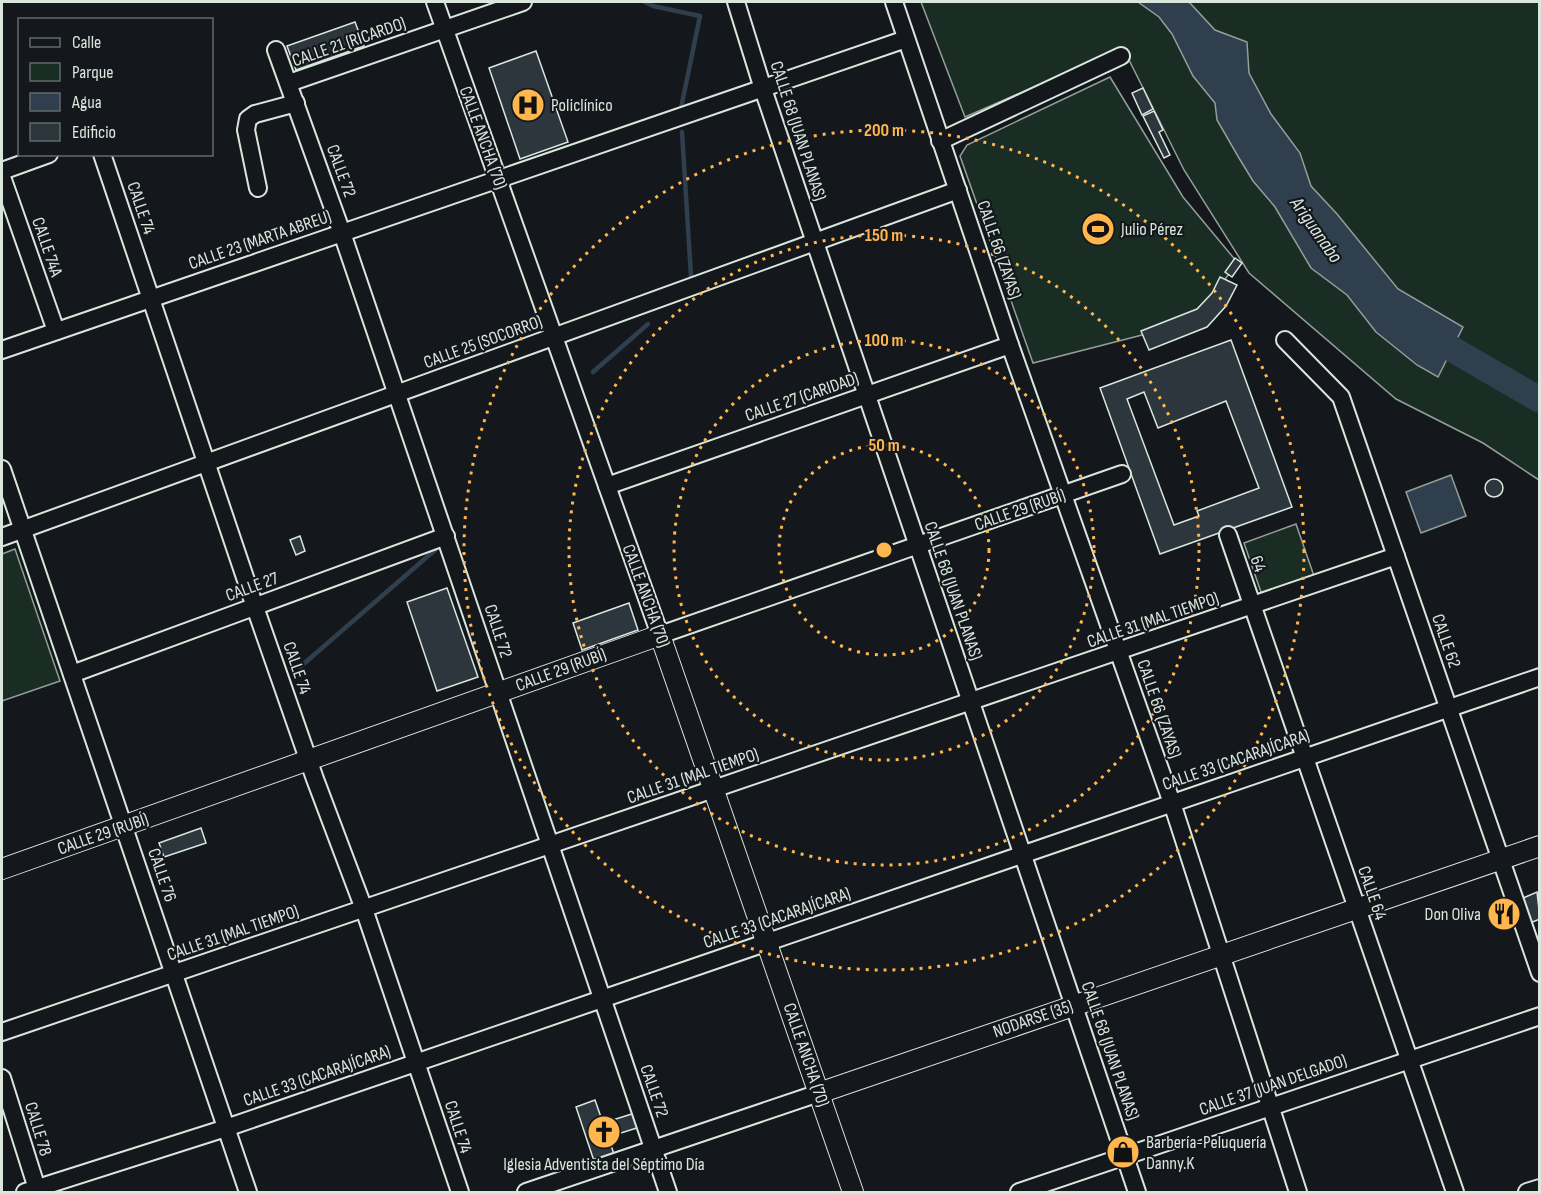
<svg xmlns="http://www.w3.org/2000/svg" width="1541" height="1194" font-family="'Sofia Sans Condensed',sans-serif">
<rect width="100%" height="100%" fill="#14181c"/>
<g fill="#1a2d24" stroke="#939e99" stroke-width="1.5">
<polygon points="921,2 1539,2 1539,480 1483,443 1396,399 1249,273 1184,170 1123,48 965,117"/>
<polygon points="1110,77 1183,197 1237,262 1204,310 1146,334 1033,363 960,156 967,145"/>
<polygon points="1296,524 1314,576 1262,595 1244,543"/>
<polygon points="15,549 60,681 2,701 2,554"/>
</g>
<g fill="#2f3f4d" stroke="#939e99" stroke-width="1.5">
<polygon points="1138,2 1189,2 1215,30 1247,42 1249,73 1271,114 1300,153 1311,186 1337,214 1398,289 1463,327 1438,377 1417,365 1376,332 1347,295 1311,268 1275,207 1253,181 1239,158 1217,120 1215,103 1193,76 1172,34 1159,17"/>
<polygon points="1451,475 1466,516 1421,533 1406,492"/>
</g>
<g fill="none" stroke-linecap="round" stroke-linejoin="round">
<g stroke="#2f3f4d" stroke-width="4.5">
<polyline points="645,2 653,6 700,16 681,108"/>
<polyline points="682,132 691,276"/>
<polyline points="593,372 648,324"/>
<polyline points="300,667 435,550"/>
</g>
<polyline stroke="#2f3f4d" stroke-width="26" points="1423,329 1452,349 1540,400"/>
</g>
<g fill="#2c363c" stroke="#d8e6dc" stroke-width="1.5" fill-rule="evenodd">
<polygon points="355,22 364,46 296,70 287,46"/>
<polygon points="536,51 568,142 520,159 489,68"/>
<polygon points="1143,88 1153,109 1142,115 1132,93"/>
<polygon points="1154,111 1163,130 1159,132 1170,155 1164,158 1143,116"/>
<polygon points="1235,258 1242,263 1232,277 1225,272"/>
<polygon points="1220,277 1237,285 1226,306 1207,327 1149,350 1141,331 1197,309 1212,293"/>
<path d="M 1231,340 L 1292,507 L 1160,554 L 1100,388 ZM 1144,392 L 1158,428 L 1226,401 L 1259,488 L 1197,511 L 1199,516 L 1174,525 L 1127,399 Z"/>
<circle cx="1494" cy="488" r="9"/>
<polygon points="300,536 305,551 296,555 290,540"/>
<polygon points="447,588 478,677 437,691 407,602"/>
<polygon points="629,603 638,630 582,650 573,623"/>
<polygon points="201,828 206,843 164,857 159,843"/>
<polygon points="1537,892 1540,919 1530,923 1521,899"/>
<polygon points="595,1100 603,1123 635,1113 640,1127 608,1137 614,1154 594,1161 576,1107"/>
</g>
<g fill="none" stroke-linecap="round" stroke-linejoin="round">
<g stroke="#d8e6dc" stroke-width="20">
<g id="minor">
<polyline points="435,2 660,635 1122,474"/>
<polyline points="736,2 763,89 1137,1192"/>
<polyline points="894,2 1010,345 1172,803 1298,1192"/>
<polyline points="276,50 342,233 668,1192"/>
<polyline points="289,83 523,2"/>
<polyline points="940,141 1121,56"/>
<polyline points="102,154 255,607 315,779 364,909 460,1192"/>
<polyline points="2,171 49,154"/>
<polyline points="2,177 56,331"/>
<polyline points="258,188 246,130 248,119 255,114 296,103"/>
<polyline points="1285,340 1341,397 1540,973"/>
<polyline points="2,350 906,39"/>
<polyline points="2,469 248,1192"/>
<polyline points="607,486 1010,345"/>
<polyline points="1228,535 1455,1192"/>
<polyline points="2,537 958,190"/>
<polyline points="72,674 446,536"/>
<path d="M 2,1032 C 466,872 932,716 1396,556"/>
<polyline points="2,1078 38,1192"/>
<polyline points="25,1192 226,1128 1540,677"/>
<polyline points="526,1192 819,1093"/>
<polyline points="1019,1192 1540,1016"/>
<polyline points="1527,1192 1540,1188"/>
</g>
</g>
<g stroke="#d8e6dc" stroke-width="22">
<g id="major">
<polyline points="2,869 660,635 853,1192"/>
<polyline points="819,1093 1540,846"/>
</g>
</g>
<use href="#minor" stroke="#14181c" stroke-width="16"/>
<use href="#major" stroke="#14181c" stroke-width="20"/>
</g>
<g fill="none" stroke="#ffb74d" stroke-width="3" stroke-dasharray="3 6">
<circle cx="884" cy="550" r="105"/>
<circle cx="884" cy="550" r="210"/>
<circle cx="884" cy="550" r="315"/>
<circle cx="884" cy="550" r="420"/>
</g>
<defs>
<g id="hospital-disc" transform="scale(1.725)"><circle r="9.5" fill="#ffb74d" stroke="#14181c"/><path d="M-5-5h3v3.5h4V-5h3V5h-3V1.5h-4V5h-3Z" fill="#111"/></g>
<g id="stadium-disc" transform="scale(1.725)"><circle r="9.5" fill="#ffb74d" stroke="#14181c"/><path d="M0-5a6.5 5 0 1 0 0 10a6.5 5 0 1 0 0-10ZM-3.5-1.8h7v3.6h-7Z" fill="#111"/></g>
<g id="restaurant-disc" transform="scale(1.725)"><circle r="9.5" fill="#ffb74d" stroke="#14181c"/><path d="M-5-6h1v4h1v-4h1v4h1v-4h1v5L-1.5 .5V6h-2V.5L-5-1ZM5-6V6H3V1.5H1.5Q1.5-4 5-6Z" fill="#111"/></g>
<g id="church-disc" transform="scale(1.725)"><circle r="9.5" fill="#ffb74d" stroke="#14181c"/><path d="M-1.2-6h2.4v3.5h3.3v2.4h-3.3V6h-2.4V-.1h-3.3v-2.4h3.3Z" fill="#111"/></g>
<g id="shop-disc" transform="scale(1.725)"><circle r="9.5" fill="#ffb74d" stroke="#14181c"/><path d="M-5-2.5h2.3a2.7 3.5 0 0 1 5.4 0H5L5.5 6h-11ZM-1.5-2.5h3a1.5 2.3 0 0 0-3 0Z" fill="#111"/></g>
</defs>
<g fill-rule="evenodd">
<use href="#hospital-disc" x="528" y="105"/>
<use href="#stadium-disc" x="1098" y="229"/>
<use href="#restaurant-disc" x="1504" y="914"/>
<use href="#church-disc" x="604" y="1132"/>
<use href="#shop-disc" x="1123" y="1152"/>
</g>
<g text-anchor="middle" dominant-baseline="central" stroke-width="4.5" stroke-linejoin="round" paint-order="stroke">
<g font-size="18" fill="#d8e6dc" stroke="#14181c">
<text transform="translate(349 42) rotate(-19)">CALLE 21 (RICARDO)</text>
<text transform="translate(798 131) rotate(72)">CALLE 68 (JUAN PLANAS)</text>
<text transform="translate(483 138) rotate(70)">CALLE ANCHA (70)</text>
<text transform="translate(341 171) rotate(70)">CALLE 72</text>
<text transform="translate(141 208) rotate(71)">CALLE 74</text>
<text transform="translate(260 240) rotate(-19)">CALLE 23 (MARTA ABREU)</text>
<text transform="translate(47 247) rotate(71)">CALLE 74A</text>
<text transform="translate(999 250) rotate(71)">CALLE 66 (ZAYAS)</text>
<text transform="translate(483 342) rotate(-20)">CALLE 25 (SOCORRO)</text>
<text transform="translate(802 397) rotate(-19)">CALLE 27 (CARIDAD)</text>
<text transform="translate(1020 510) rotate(-19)">CALLE 29 (RUBÍ)</text>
<text transform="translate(1258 564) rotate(71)">64</text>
<text transform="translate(252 587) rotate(-20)">CALLE 27</text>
<text transform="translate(953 591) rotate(71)">CALLE 68 (JUAN PLANAS)</text>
<text transform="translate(646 596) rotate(70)">CALLE ANCHA (70)</text>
<text transform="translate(1153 620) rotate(-19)">CALLE 31 (MAL TIEMPO)</text>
<text transform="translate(498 631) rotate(72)">CALLE 72</text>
<text transform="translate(1446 641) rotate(71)">CALLE 62</text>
<text transform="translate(297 668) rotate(71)">CALLE 74</text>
<text transform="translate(561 670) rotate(-20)">CALLE 29 (RUBÍ)</text>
<text transform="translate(1159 709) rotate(71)">CALLE 66 (ZAYAS)</text>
<text transform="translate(1236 760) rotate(-19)">CALLE 33 (CACARAJÍCARA)</text>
<text transform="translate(693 776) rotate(-19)">CALLE 31 (MAL TIEMPO)</text>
<text transform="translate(103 834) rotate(-19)">CALLE 29 (RUBÍ)</text>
<text transform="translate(162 875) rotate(71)">CALLE 76</text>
<text transform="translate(1372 893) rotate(71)">CALLE 64</text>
<text transform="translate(777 918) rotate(-19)">CALLE 33 (CACARAJÍCARA)</text>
<text transform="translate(233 933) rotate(-19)">CALLE 31 (MAL TIEMPO)</text>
<text transform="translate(1033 1019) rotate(-19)">NODARSE (35)</text>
<text transform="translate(1110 1051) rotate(71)">CALLE 68 (JUAN PLANAS)</text>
<text transform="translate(806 1055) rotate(71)">CALLE ANCHA (70)</text>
<text transform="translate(317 1076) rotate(-19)">CALLE 33 (CACARAJÍCARA)</text>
<text transform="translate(1273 1085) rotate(-19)">CALLE 37 (JUAN DELGADO)</text>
<text transform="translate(654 1091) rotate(71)">CALLE 72</text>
<text transform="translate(458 1127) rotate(72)">CALLE 74</text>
<text transform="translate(38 1129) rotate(73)">CALLE 78</text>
</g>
<g font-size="18" fill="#d8e6dc" stroke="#14181c" text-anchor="start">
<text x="551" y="105">Policlínico</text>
<text x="1121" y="229">Julio Pérez</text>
<text x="1481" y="914" text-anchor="end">Don Oliva</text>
<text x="1146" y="1142">Barbería-Peluquería<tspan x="1146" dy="21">Danny.K</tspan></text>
<text x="604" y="1164" text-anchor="middle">Iglesia Adventista del Séptimo Día</text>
</g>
<g font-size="20" font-style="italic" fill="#d8e6dc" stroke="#14181c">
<text transform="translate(1316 230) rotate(55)">Ariguanabo</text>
</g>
</g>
<circle cx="884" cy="550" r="9" fill="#ffb74d" stroke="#14181c" stroke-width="3"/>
<g font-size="18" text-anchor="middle" font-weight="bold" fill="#ffb74d" stroke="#14181c" stroke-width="4.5" stroke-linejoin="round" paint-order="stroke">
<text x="884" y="136">200 m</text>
<text x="884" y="241">150 m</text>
<text x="884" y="346">100 m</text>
<text x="884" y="451">50 m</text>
</g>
<rect width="1541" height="1194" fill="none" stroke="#d8e6dc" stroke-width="6"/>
<rect x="18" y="18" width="195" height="138" fill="#14181c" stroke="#626a69" stroke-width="1.5"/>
<rect x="30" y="38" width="30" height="9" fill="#14181c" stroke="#626a69" stroke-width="1.5"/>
<text x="72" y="48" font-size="18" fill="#d8e6dc">Calle</text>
<rect x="30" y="63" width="30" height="18" fill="#1a2d24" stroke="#626a69" stroke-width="1.5"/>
<text x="72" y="78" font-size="18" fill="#d8e6dc">Parque</text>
<rect x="30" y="93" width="30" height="18" fill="#2f3f4d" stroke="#626a69" stroke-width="1.5"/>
<text x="72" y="108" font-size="18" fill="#d8e6dc">Agua</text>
<rect x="30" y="123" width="30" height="18" fill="#2c363c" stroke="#626a69" stroke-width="1.5"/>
<text x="72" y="138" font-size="18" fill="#d8e6dc">Edificio</text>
</svg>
